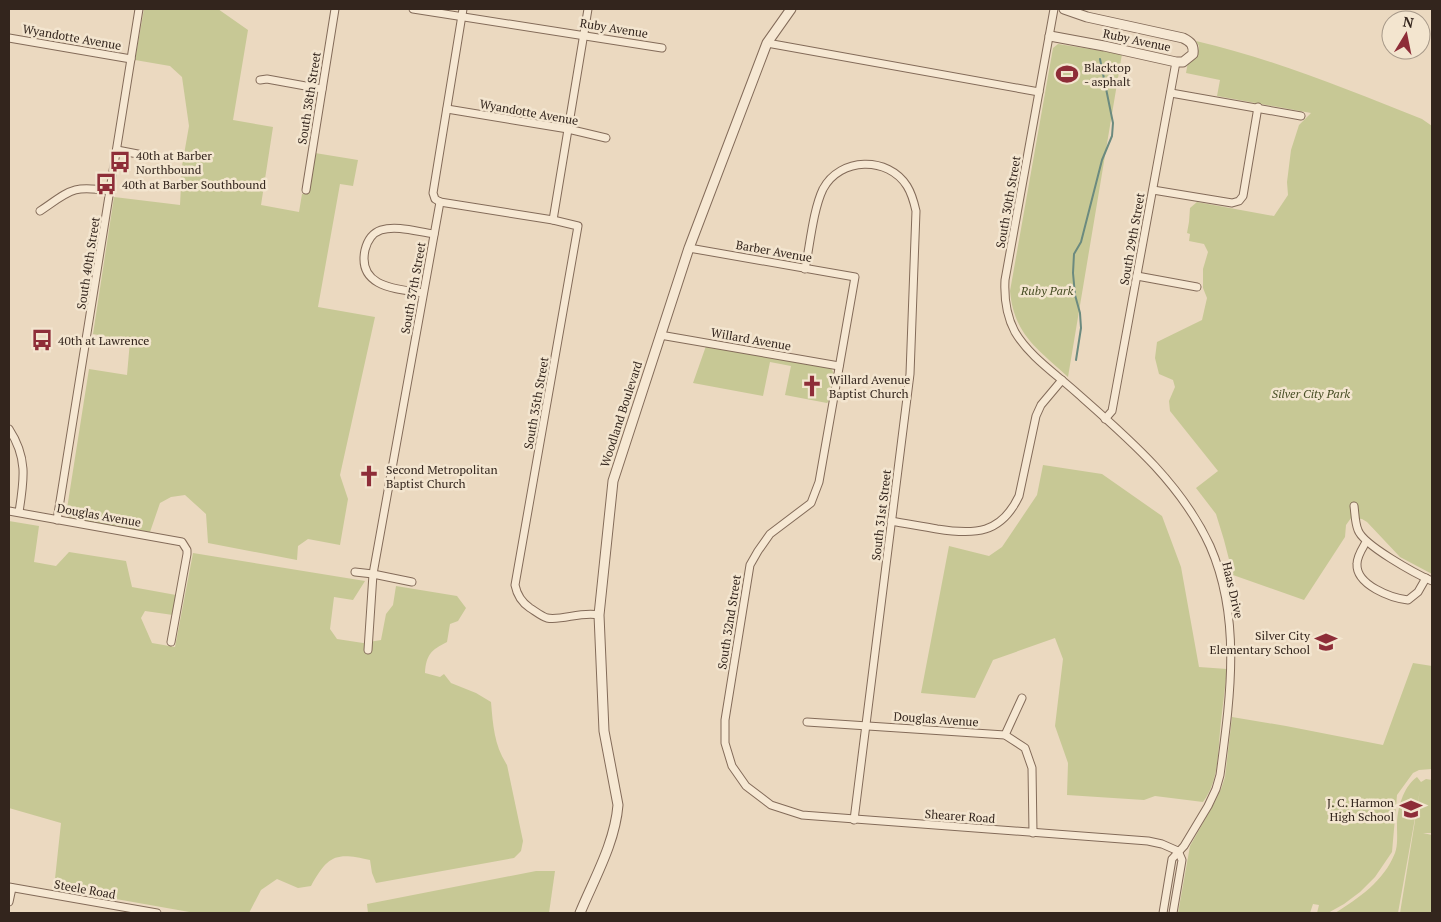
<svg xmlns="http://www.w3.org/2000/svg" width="1441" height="922" font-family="'PT Serif',serif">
<rect width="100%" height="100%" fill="#ebd9c0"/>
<g fill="#c7c895">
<polygon points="144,9 218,9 248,30 233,120 273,127 261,205 299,212 302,194 309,193 315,153 358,160 353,186 340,184 318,307 375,317 340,475 348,499 340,545 308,539 298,546 297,560 208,543 206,514 185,495 171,497 160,503 150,532 69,519 66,515 89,369 127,375 130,341 93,334 114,197 180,205 182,166 189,126 182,77 170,66 135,60"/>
<path d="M 1196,41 C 1274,59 1348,90 1422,119 L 1432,126 L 1432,574 L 1400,557 L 1367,522 L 1362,519 L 1351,518 L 1346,525 L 1345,537 L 1304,600 L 1233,575 L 1224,540 L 1216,514 L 1196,488 L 1218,471 L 1170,411 L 1169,401 L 1175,387 L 1173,380 L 1159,374 L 1155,358 L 1157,342 L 1202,320 L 1207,298 L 1203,288 L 1203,269 L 1208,252 L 1204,244 L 1189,241 L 1190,234 L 1187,233 L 1189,222 L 1190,208 L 1197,202 L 1274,216 L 1288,195 L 1287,182 L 1291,150 L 1299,125 L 1311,113 L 1217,96 L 1220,80 L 1186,73 L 1188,62 L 1197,58 L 1199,46 Z"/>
<path d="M 1058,44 L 1122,54 L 1068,377 C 1038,349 1014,335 1010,291 L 1053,48 Z"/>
<polygon points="706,346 831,368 834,374 829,401 827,403 785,395 791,366 770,362 763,396 693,383"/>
<path d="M 1043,465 L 1102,474 L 1162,516 L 1181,567 L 1199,667 L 1227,669 C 1225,690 1222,710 1220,731 C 1218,756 1218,782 1203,802 L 1155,796 L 1144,800 L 1067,795 L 1068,763 L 1055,726 L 1063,659 L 1055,638 L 993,660 L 975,698 L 921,693 L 949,546 L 989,556 L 1002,547 L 1037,495 Z"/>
<path d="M 9,521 L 39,526 L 34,562 L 56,566 L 69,552 L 126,561 L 132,587 L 176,595 L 173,615 L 145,611 L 141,618 L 152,643 L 175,647 L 193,553 L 365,581 L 353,600 L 334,597 L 330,629 L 337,639 L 363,643 L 381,640 L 386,614 L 393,605 L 396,586 L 457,596 L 466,608 L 458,621 L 450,624 L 447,642 C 431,650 426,655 425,673 L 440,677 L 444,674 L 451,683 L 476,693 L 491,702 C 493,725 494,745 507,765 L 523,841 L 521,851 L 514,858 L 376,883 L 372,873 L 370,860 C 336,852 328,855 311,886 L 298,888 L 277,879 L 261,890 L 249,913 L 195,913 L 54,888 L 61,823 L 9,808 Z"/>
<polygon points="1413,663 1432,666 1432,769 1419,770 1413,773 1397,795 1392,852 1375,877 1360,892 1344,904 1328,913 1317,913 1319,905 1313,904 1310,913 1178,913 1190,846 1213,805 1221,789 1225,777 1232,717 1286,726 1383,745"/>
<path d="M 1417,777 L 1421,782 L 1426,779 L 1432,780 L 1432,833 L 1423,833 L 1432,835 L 1432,913 L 1400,913 L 1420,790 L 1398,913 L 1335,913 C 1359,898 1384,881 1395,853 C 1398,845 1397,835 1397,826 C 1397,809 1403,787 1417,777 Z"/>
<polygon points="536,871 555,871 549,913 368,913 367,904"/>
</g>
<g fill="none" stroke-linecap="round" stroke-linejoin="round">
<polyline stroke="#6b8a7f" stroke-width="2" points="1076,360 1081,328 1080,313 1075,295 1073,273 1074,254 1081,242 1102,160 1112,136 1113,123 1100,59"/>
<g stroke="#836b59" stroke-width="9">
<g id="minor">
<polyline points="413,9 662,48"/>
<path d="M 1054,9 L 1005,280 C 1004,299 1006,315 1015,332 C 1029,356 1056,374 1077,393 C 1128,438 1181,483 1210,546 C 1242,619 1230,699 1220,775 L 1216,789 L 1208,806 L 1184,846 L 1172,859 L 1163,913"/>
<polyline points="9,38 131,59"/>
<polyline points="767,43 1039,92"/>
<polyline points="260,80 267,79 322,89"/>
<polyline points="1171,93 1301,116"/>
<polyline points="447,109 568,129 606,138"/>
<polyline points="117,150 148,156"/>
<polyline points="306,190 335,9"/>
<polyline points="1153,190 1232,203 1239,201 1243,196 1258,107"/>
<path d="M 440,202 L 553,220 L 578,226 L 515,585 C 517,595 521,602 530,608 C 535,611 541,616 547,618 C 562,621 581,611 599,615"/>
<polyline points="440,202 435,199 433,193 463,9"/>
<path d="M 40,211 C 71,190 72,185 110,191"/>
<polyline points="553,220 588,9"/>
<polyline points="689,248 855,277 819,482 811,503 770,534 758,551 750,565 725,720 725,743 732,766 746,786 771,805 802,815 1148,841 1162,844 1178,851"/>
<path d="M 805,269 C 810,245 813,210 823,189 C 840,157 888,156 907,186 C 912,194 914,202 916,211 L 910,374 L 854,820"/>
<polyline points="1137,276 1197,287"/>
<path d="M 423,293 C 398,289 357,288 365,250 C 367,242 372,233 381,230 C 397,225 418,232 434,234"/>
<polyline points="660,335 839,366"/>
<polyline points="1105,419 1112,411 1176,62"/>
<path d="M 9,429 C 28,458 24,480 19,512"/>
<path d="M 1354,506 C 1355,513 1355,523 1358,530 C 1363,545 1416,574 1432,581"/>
<polyline points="9,511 182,542 187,550 187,554 171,642"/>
<polyline points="57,520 139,9"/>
<path d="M 891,521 C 906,524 922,526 937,529 C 975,535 1001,534 1019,496 L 1036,416 L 1041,405 L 1062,380"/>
<path d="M 1366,542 C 1362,549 1357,556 1357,564 C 1356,585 1391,598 1408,600 L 1418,592 L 1426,578"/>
<polyline points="355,572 373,574 412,582"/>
<polyline points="368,650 373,574 440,202"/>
<polyline points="807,722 1005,735 1025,748 1032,768 1033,833"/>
<polyline points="1005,735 1022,698"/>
<polyline points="9,887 157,913"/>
<polyline points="9,902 12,888"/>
<polyline points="1173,913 1182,860 1178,851"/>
</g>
</g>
<g stroke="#836b59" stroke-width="11">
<g id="tertiary">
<path d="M 1050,36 L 1104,46 L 1176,62 L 1183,62 L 1193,54 C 1194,45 1191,42 1183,38 L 1087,17 L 1064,9"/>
<path d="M 580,913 C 594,879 615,843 618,805 L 604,731 L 599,615 L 613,481 L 689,248 L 767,43 L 791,9"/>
</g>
</g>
<use href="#minor" stroke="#f6e8d3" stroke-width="7"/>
<use href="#tertiary" stroke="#f6e8d3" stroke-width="9"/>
</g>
<defs>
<g id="stadium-bare" transform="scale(1.725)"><path d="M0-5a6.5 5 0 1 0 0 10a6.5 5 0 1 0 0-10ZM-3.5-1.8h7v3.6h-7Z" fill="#8e2d38" stroke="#f3e5cf" stroke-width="2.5" paint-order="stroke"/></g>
<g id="bus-bare" transform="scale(1.725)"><path d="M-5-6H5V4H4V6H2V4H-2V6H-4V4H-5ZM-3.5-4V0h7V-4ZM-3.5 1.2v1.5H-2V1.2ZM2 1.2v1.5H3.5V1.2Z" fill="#8e2d38" stroke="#f3e5cf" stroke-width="2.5" paint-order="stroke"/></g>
<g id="church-bare" transform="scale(1.725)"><path d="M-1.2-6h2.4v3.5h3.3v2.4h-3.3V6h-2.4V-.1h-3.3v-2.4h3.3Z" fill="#8e2d38" stroke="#f3e5cf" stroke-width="2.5" paint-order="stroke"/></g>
<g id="school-bare" transform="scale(1.725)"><path d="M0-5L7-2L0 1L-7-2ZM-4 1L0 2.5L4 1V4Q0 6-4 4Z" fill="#8e2d38" stroke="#f3e5cf" stroke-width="2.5" paint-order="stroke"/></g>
</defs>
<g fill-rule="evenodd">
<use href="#stadium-bare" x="1067" y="74"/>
<use href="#bus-bare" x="120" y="162"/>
<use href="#bus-bare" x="106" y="184"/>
<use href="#bus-bare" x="42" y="340"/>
<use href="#church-bare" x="812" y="386"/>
<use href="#church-bare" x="369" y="476"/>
<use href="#school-bare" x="1326" y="642"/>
<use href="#school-bare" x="1411" y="809"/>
</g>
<g text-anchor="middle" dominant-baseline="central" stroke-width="5" stroke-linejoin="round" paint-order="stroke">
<g font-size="12" fill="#33251d" stroke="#f3e5cf">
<text transform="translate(614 28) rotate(9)">Ruby Avenue</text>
<text transform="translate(72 37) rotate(10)">Wyandotte Avenue</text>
<text transform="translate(1137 40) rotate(12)">Ruby Avenue</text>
<text transform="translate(309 98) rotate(-81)">South 38th Street</text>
<text transform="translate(529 112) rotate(10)">Wyandotte Avenue</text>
<text transform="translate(1008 202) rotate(-80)">South 30th Street</text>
<text transform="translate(1132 239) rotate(-80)">South 29th Street</text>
<text transform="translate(774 251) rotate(10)">Barber Avenue</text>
<text transform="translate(88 263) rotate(-81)">South 40th Street</text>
<text transform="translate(413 288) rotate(-80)">South 37th Street</text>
<text transform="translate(751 339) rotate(10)">Willard Avenue</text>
<text transform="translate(536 403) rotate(-80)">South 35th Street</text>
<text transform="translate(621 414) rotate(-72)">Woodland Boulevard</text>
<text transform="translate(99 515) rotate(10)">Douglas Avenue</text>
<text transform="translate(881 515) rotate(-83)">South 31st Street</text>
<text transform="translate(1233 590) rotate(77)">Haas Drive</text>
<text transform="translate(729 622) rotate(-81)">South 32nd Street</text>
<text transform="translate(936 719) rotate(4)">Douglas Avenue</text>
<text transform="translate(960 816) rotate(4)">Shearer Road</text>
<text transform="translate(85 889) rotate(10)">Steele Road</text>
</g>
<g font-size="12" fill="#33251d" stroke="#f3e5cf" text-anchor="start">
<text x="1084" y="67">Blacktop<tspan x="1084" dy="14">- asphalt</tspan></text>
<text x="136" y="155">40th at Barber<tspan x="136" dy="14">Northbound</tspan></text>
<text x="122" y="184">40th at Barber Southbound</text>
<text x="58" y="340">40th at Lawrence</text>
<text x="829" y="379">Willard Avenue<tspan x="829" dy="14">Baptist Church</tspan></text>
<text x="386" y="469">Second Metropolitan<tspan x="386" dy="14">Baptist Church</tspan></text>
<text x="1310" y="635" text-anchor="end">Silver City<tspan x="1310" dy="14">Elementary School</tspan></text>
<text x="1394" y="802" text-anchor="end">J. C. Harmon<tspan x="1394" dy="14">High School</tspan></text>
</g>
<g font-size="12" font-style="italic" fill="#484e25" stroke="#f3e5cf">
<text x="1047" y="290">Ruby Park</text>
<text x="1311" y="393">Silver City Park</text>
</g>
</g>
<rect width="1441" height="922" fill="none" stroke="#33251d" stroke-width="20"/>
<g transform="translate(1406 35) rotate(10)"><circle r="24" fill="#f3e5cf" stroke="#a69888"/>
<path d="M0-4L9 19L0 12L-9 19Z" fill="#8e2d38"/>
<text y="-8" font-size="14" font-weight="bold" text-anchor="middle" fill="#33251d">N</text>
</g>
</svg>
